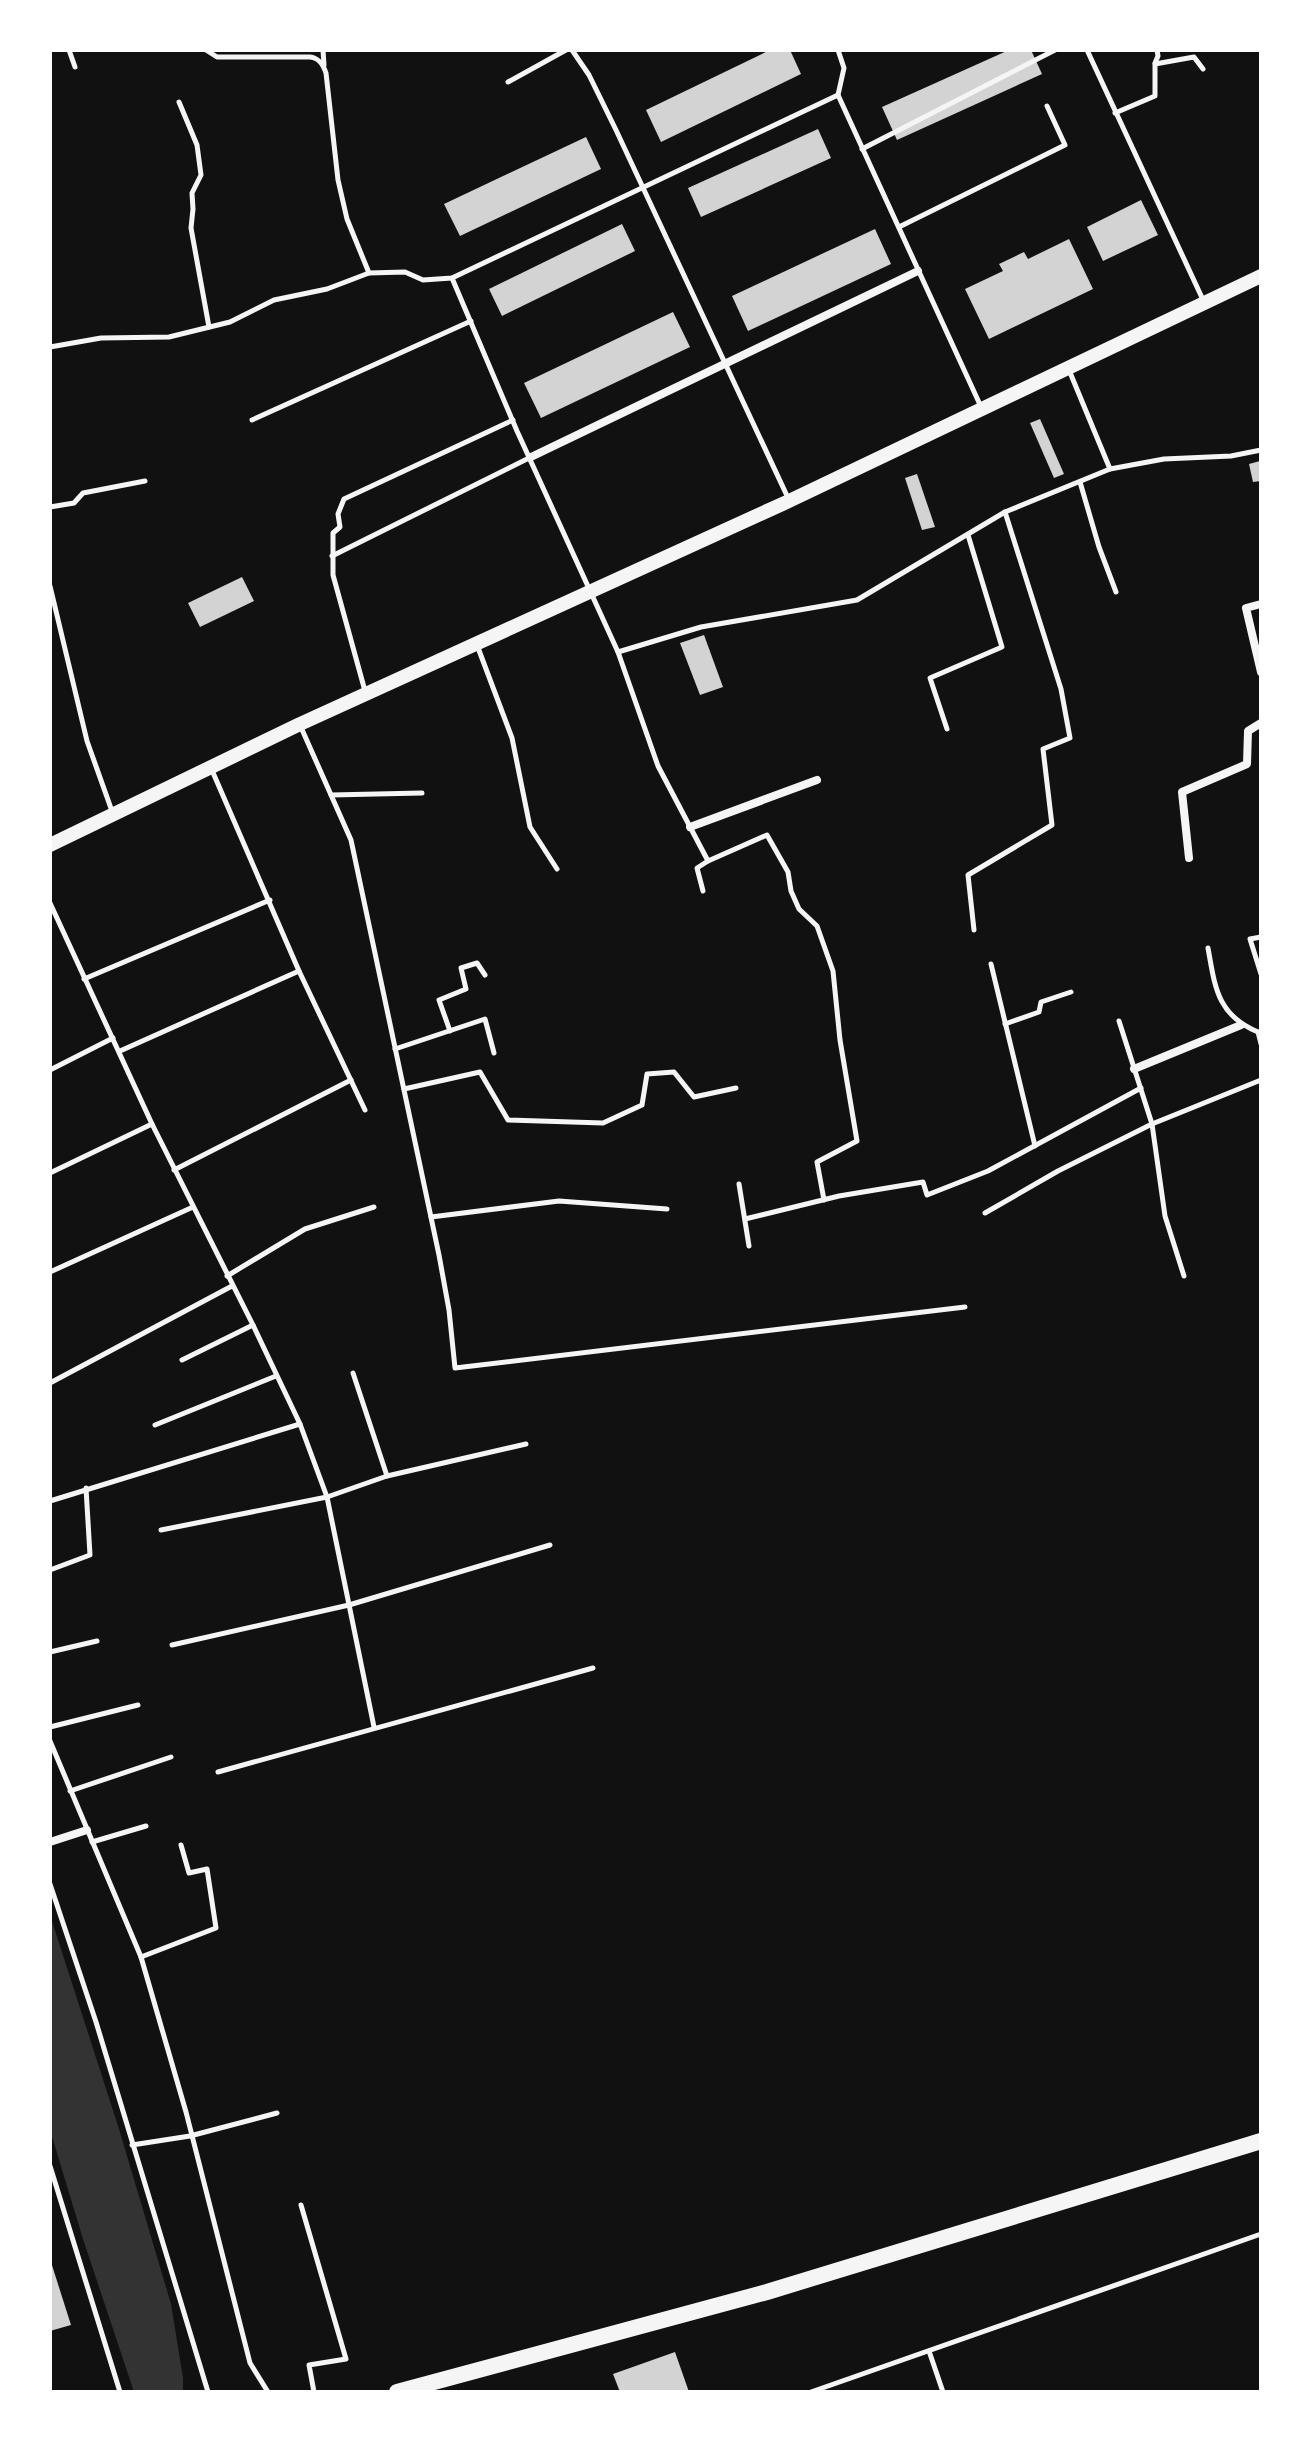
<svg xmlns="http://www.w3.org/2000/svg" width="1311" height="2442" font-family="Raleway,sans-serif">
<rect width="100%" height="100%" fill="#111"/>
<polygon fill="#333" points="50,1915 119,2129 171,2304 183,2378 183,2392 134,2392 83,2239 50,2130"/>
<g fill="#d3d3d3">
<polygon points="770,50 790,50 801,74 661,142 646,110"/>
<polygon points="1009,50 1031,50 1042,74 897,140 882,107"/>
<polygon points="818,129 831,158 701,217 688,188"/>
<polygon points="586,137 601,169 460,236 444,204"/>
<polygon points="1141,200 1158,235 1103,261 1087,227"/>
<polygon points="622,224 635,251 502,316 489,289"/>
<polygon points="875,229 891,264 748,331 732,296"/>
<polygon points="1069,239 1093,289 989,339 965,289 1003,271 999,264 1024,252 1028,259"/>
<polygon points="673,312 690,347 541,418 524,383"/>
<polygon points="1040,419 1064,474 1054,478 1030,423"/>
<polygon points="1260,461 1261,481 1253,482 1249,464"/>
<polygon points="917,474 935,527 922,530 905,478"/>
<polygon points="242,577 254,601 200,627 188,603"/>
<polygon points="704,635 723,687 700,695 680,643"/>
<polygon points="50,2259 71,2325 50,2331"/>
<polygon points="675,2352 689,2392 620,2392 613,2374"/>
</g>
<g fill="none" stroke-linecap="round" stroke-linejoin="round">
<g stroke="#f5f5f5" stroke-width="5">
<polyline points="69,50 75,67"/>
<path d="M 206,50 L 217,57 L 310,57 C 319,58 323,64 326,73 L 338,180 L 347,219 L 369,273 L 405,272 L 423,280 L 452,278 L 838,95"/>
<polyline points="323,50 324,65"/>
<polyline points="572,50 589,75 616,130 789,500"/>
<polyline points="838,50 844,68 838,95 982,409"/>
<polyline points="1087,50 1204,302"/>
<polyline points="1155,63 1158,56 1157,50"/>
<polyline points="508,82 566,50"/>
<polyline points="179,102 197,145 201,175 192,193 193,209 191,228 209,327"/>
<polyline points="1115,113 1155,96 1155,64 1194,57 1203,69"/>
<polyline points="862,149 1055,50"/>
<polyline points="899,227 1065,145 1047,106"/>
<polyline points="452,278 517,431 618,652 658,766 708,861 767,835 788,872 791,891 799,909 817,926 833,971 840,1040 857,1141 817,1162 824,1200"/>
<polyline points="50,347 101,338 169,337 230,322 274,300 327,289 369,273"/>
<polyline points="1069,370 1110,469"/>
<polyline points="252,420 471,321"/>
<polyline points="1080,482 1099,547 1116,592"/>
<polyline points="50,507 74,503 83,493 145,481"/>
<polyline points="332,556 531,457"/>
<polyline points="50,586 87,741 113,814"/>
<polyline points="477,645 512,738 530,827 557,869"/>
<polyline points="618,652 701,627 857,600 1005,512 1110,469 1164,459 1231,456 1261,450"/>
<polyline points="365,691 333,575 333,533 340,527 338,514 344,499 513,420"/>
<polyline points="300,725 351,840 439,1255 449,1310 455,1368 965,1307"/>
<polyline points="947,729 930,678 1002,647 968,535"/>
<polyline points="211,768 299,971 365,1110"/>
<polyline points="331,795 422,793"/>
<polyline points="703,891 697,868 708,861"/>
<polyline points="50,903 152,1124 253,1325 300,1424 327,1497 374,1727"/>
<polyline points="974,930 968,875 1052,825 1043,749 1070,738 1061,689 1005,512"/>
<polyline points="1261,937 1250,939 1261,974"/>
<path d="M 1208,948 C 1215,987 1217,1015 1258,1032"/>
<polyline points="991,964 1035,1146"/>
<polyline points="84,979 270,900"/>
<polyline points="1119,1021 1152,1124 1165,1216 1184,1276"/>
<polyline points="1005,1024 1039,1012 1041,1002 1071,992"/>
<polyline points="450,1031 439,1000 466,989 461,968 477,963 485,975"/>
<polyline points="1258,1032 1261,1044"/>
<polyline points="395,1049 485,1019 494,1053"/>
<polyline points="120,1051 299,971"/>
<polyline points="50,1070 113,1038"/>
<polyline points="404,1089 480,1072 508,1120 603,1123 642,1105 647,1074 674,1072 694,1097 736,1088"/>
<polyline points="174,1170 351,1080"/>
<polyline points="50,1173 152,1124"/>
<polyline points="739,1184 749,1246"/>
<polyline points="985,1213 1058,1171 1152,1124 1261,1080"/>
<polyline points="431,1217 559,1201 667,1209"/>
<polyline points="745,1219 839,1196 923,1182 927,1195 988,1171 1141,1088"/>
<polyline points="50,1272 193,1207"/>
<polyline points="227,1276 305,1229 374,1207"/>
<polyline points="182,1360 253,1325"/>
<polyline points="353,1373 387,1476"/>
<polyline points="50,1383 232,1286"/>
<polyline points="155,1425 276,1376"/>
<polyline points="50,1501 300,1424"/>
<polyline points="161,1530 327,1497 387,1476 526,1444"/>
<polyline points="50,1570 90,1555 86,1488"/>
<polyline points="172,1645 349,1605 550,1545"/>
<polyline points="50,1652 97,1641"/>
<polyline points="50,1727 138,1705"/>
<polyline points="50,1741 141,1957 186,2112 250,2363 268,2392"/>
<polyline points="218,1772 593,1668"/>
<polyline points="70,1791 171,1757"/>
<polyline points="92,1842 146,1826"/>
<polyline points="50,1884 96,2022 208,2392"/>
<polyline points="141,1957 216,1928 207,1869 189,1873 181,1845"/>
<polyline points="132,2145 190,2136 277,2113"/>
<polyline points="50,2166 120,2392"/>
<polyline points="301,2205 346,2359 309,2365 314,2392"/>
<polyline points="929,2351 943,2392"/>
<polyline points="811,2392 1261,2234"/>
</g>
<g stroke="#f5f5f5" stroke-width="8">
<polyline points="531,457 918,271"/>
<polyline points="1261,604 1246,608 1261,672"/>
<polyline points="690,827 817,780"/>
<polyline points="1189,858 1182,792 1247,764 1248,731 1261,723"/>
<polyline points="1134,1069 1241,1025"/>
<polyline points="50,1842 87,1830"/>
</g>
<polyline stroke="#f5f5f5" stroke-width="14" points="50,845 300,724 789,501 1261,276"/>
<polyline stroke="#f5f5f5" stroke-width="16" points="397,2392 767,2292 1261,2141"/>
</g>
<rect width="1311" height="2442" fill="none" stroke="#ffffff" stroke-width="104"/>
</svg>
